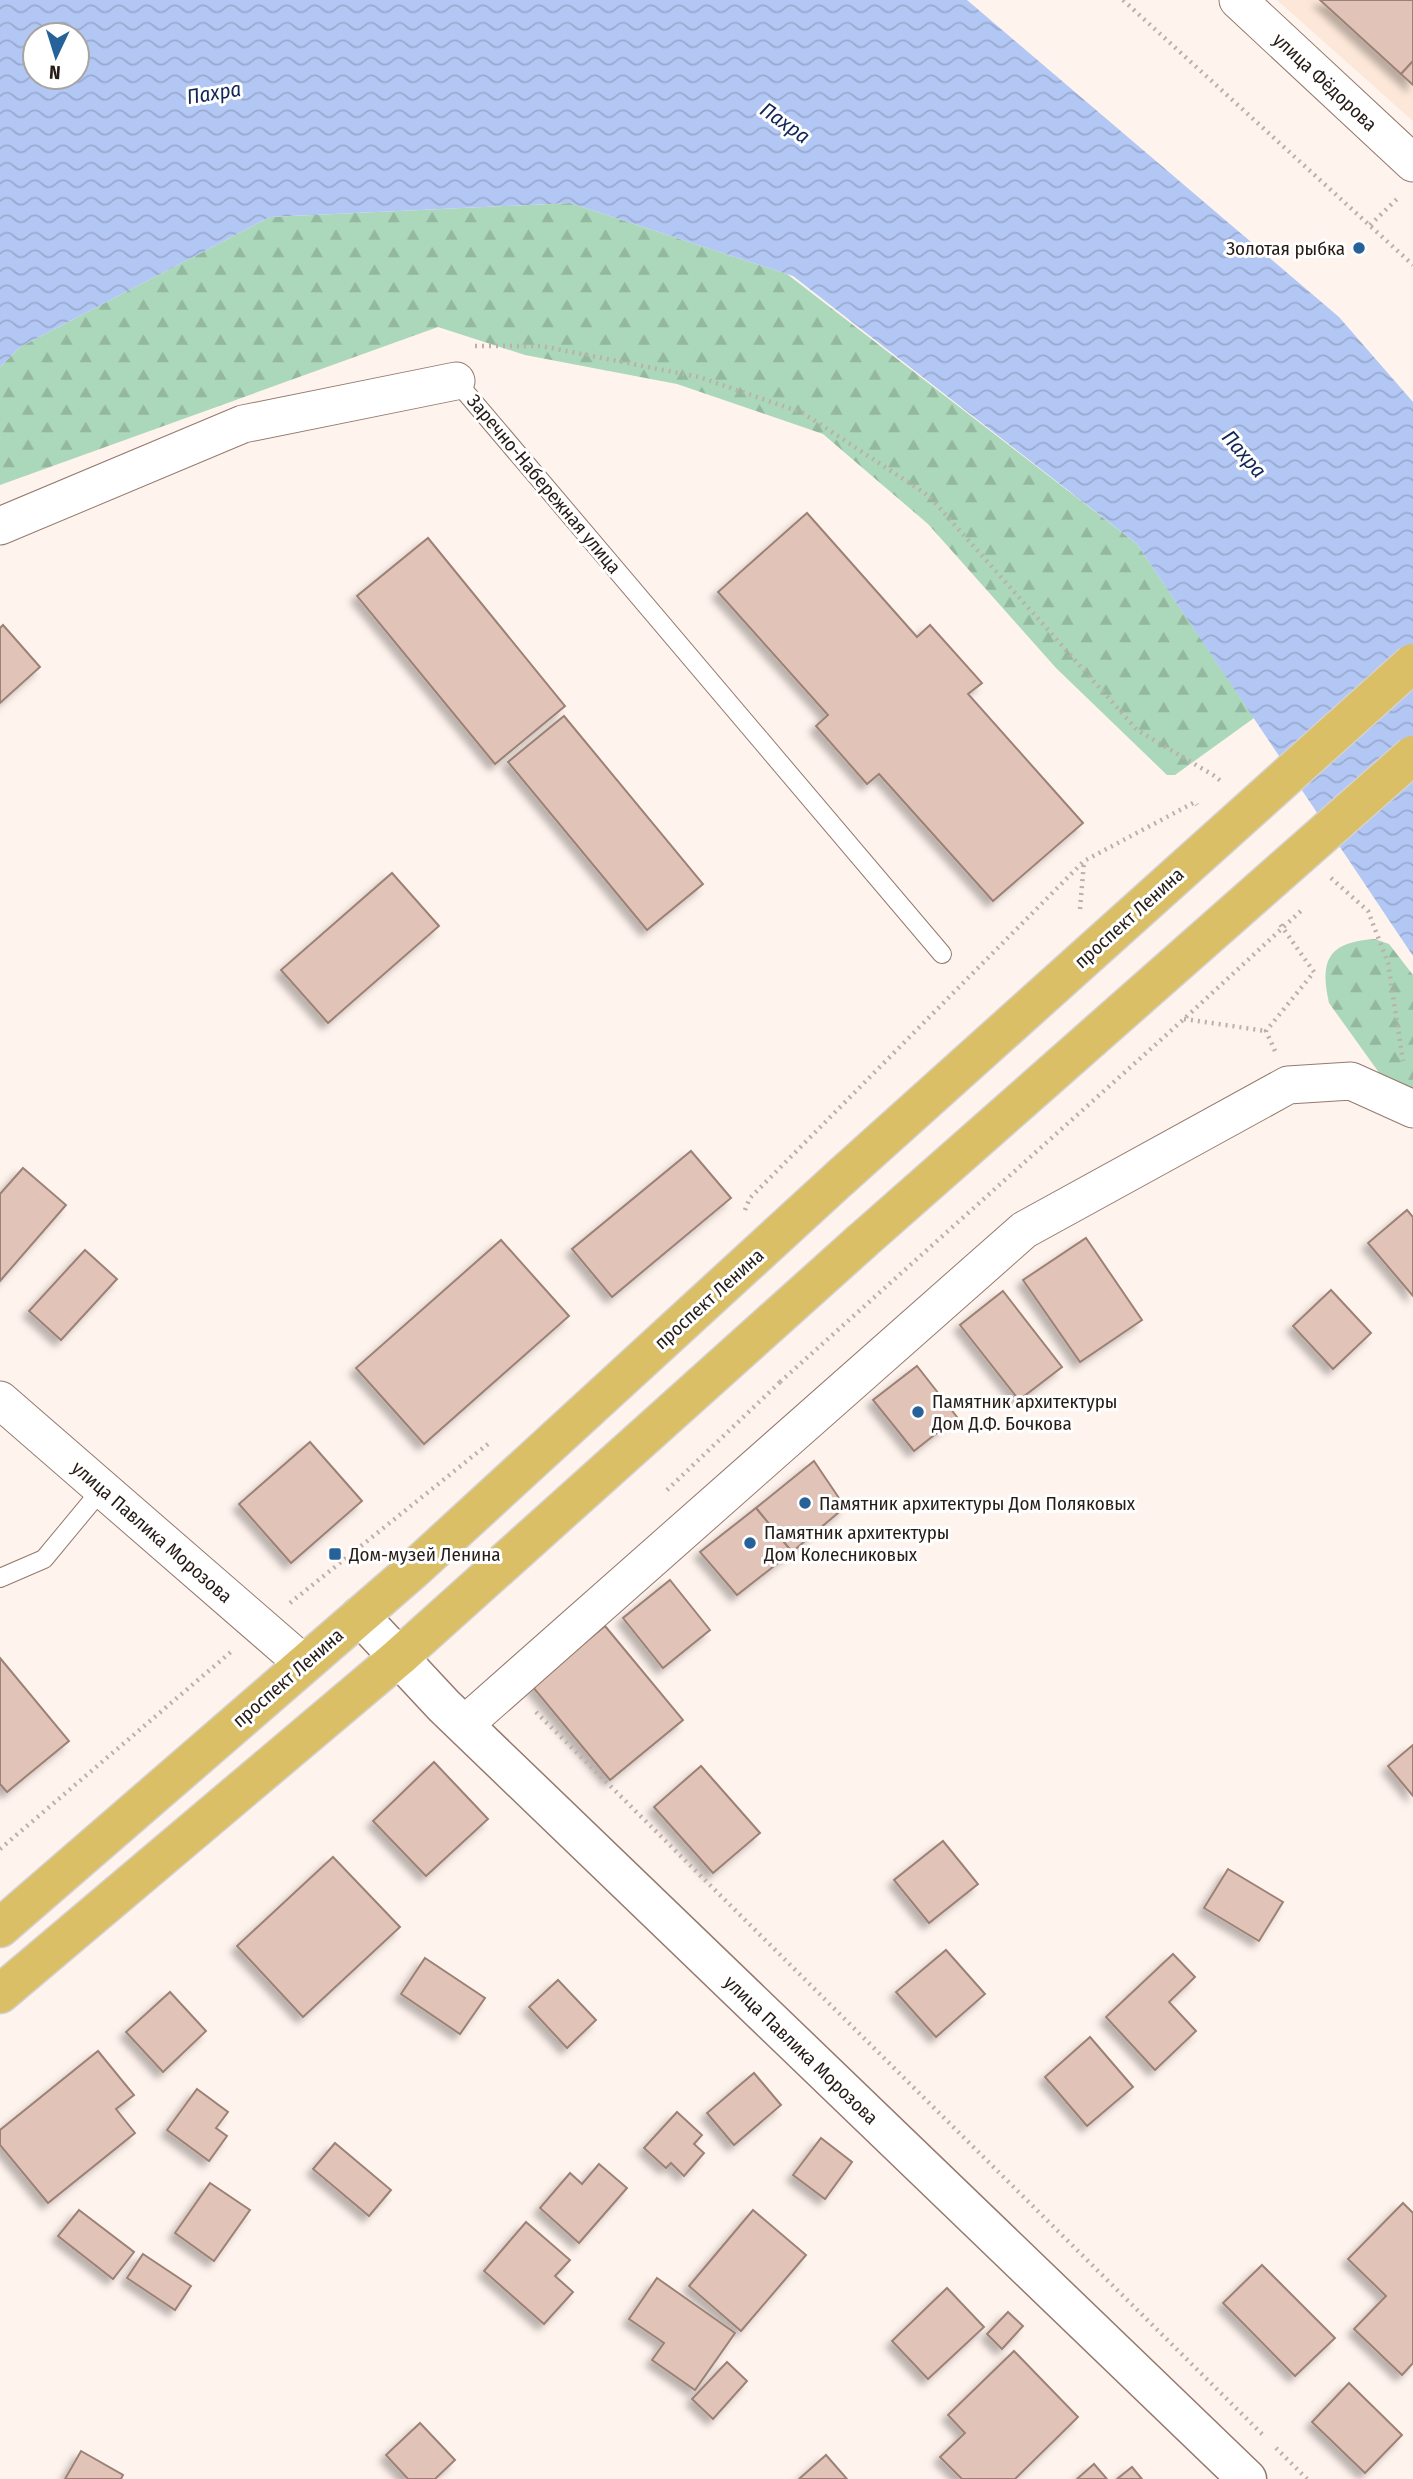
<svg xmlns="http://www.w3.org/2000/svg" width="1413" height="2479" font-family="'Fira Sans Condensed',sans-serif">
<defs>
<pattern id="forest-firs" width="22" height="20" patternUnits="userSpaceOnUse" patternTransform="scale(1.75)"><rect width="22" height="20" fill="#abd7ba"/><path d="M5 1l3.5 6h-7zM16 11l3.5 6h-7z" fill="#93b89f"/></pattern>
<pattern id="water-waves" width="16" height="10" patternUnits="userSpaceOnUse" patternTransform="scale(1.75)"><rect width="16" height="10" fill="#b2c7f4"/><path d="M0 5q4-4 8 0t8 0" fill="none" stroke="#99aad0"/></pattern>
<filter id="shadow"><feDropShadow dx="-6" dy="6" stdDeviation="3.5" flood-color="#0004"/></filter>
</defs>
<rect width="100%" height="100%" fill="#fff3ed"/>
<polygon fill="#fce7d8" points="1277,0 1413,0 1413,121"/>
<g fill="url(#forest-firs)">
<polygon points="570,203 787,274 1137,544 1254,718 1175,775 1167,775 1056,668 928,524 823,434 677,384 525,355 438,327 0,485 0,367 20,347 270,217"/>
<path d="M 1375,939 L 1389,944 L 1413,975 L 1413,1120 L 1329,1003 C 1319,959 1329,942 1375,939 Z"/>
</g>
<path fill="url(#water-waves)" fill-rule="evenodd" d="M 0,0 L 967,0 L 1339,317 L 1413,402 L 1413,956 L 1137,544 L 793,276 L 570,203 L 270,217 L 20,347 L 0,367 ZM 35,35 L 77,35 L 77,77 L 35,77 Z"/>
<g fill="#e1c4b7" stroke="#9c8276" stroke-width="2" filter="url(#shadow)">
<polygon points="1320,0 1413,0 1413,61 1401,74"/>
<polygon points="1413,61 1413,85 1401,74"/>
<polygon points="807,513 917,637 930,625 982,683 968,694 1083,823 993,901 879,774 867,784 816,726 828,715 718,592"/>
<polygon points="428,538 565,706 495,764 357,596"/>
<polygon points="3,625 40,667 0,703 0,628"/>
<polygon points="564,716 703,884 647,930 508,762"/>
<polygon points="392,873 439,926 328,1023 281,970"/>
<polygon points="691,1151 731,1198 612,1297 572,1249"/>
<polygon points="23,1168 66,1205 0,1281 0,1194"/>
<polygon points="1407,1210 1413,1217 1413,1296 1368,1243"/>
<polygon points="1086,1238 1142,1320 1080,1362 1023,1280"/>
<polygon points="501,1240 569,1316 424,1444 356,1368"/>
<polygon points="85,1250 117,1279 61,1340 29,1311"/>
<polygon points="1331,1290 1371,1333 1333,1369 1293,1326"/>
<polygon points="1003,1291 1062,1367 1019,1400 960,1325"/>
<polygon points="917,1366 957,1417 914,1451 873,1400"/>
<polygon points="310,1442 362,1501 291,1563 239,1504"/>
<polygon points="814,1461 845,1507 792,1552 756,1508"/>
<polygon points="756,1508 792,1552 737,1595 700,1552"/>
<polygon points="670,1580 710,1630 663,1668 623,1618"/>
<polygon points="605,1626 683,1720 610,1780 532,1686"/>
<polygon points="0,1658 69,1741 7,1792 0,1784"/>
<polygon points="1413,1745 1413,1796 1388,1766"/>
<polygon points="434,1762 488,1819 426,1876 373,1821"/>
<polygon points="701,1766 760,1833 713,1873 654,1807"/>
<polygon points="943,1841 978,1884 929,1923 894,1880"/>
<polygon points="333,1857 400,1927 303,2017 237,1946"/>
<polygon points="1228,1869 1283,1902 1259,1941 1204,1908"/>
<polygon points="946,1950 985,1994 936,2037 896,1992"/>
<polygon points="1173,1954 1195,1977 1169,2002 1196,2031 1155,2070 1106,2017"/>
<polygon points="425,1958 485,1998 460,2034 401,1994"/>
<polygon points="558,1980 596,2020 567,2048 529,2007"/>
<polygon points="170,1992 206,2031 163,2072 126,2032"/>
<polygon points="1090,2037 1133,2087 1087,2126 1045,2077"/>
<polygon points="98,2051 134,2095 116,2109 135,2133 48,2203 0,2145 0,2130"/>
<polygon points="754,2073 781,2105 734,2145 707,2113"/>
<polygon points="197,2089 228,2112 216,2128 227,2136 209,2161 167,2130"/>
<polygon points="677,2112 702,2135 694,2144 704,2153 684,2176 671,2163 666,2168 644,2148"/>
<polygon points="821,2138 852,2162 825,2199 793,2175"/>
<polygon points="335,2143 391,2190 369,2216 313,2169"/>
<polygon points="599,2164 627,2188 579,2243 540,2208 570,2173 582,2184"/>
<polygon points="210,2183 250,2210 214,2261 175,2233"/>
<polygon points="1403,2203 1413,2213 1413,2363 1402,2375 1354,2329 1386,2296 1348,2259"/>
<polygon points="79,2210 134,2252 113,2279 58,2236"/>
<polygon points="753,2210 806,2255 741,2331 689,2286"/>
<polygon points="526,2222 570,2260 555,2276 573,2292 544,2324 484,2271"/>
<polygon points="143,2254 191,2286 175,2310 127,2278"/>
<polygon points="1262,2265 1335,2338 1295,2376 1223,2303"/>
<polygon points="657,2278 735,2333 695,2390 652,2360 664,2343 629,2319"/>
<polygon points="947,2288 984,2327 928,2379 892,2341"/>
<polygon points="1008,2312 1023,2326 1002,2349 987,2334"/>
<polygon points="1014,2351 1078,2417 1015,2479 962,2479 940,2457 965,2433 948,2415"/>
<polygon points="727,2362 747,2381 713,2419 692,2399"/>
<polygon points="1349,2383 1402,2435 1365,2473 1312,2422"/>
<polygon points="420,2423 455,2460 435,2479 408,2479 386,2455"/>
<polygon points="81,2451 123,2475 121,2479 65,2479"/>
<polygon points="826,2455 847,2479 799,2479"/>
<polygon points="1094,2464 1107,2479 1077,2479"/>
<polygon points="1132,2467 1142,2479 1117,2479"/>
</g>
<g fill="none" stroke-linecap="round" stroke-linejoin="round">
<g stroke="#947a6e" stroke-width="20">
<g id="service">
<polyline points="456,381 942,954"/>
<polyline points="0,1578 44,1559 102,1489"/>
</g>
</g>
<g stroke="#947a6e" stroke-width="39">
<g id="minor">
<polyline points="1238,0 1413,163"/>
<polyline points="0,526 243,424 456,381"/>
<polyline points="0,1400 304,1664"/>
<polyline points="464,1725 1024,1230 1288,1085 1351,1081 1413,1109"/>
</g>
</g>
<g stroke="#947a6e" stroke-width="41">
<polyline id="tertiary" points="360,1616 444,1706 1247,2479"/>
</g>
<g stroke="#d4d2d1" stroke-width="41">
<g id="primary">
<polyline points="0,1928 413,1570 840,1178"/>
<polyline points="0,1994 399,1657 861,1242"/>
</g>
</g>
<g stroke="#bbb0aa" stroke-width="4.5" stroke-dasharray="2 5" stroke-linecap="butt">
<polyline points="1123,0 1413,265"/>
<polyline points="1370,225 1399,197"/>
<polyline points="475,346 541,346 699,377 803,413 929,496 1137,730 1213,775 1222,782"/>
<polyline points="1331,878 1368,911 1388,963 1403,1061"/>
<polyline points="1080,909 1084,862"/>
<polyline points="1184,1019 1266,1031"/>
<polyline points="1275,1051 1266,1031 1314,972 1280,924"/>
<polyline points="745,1210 750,1198 1084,861 1195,802 1197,805"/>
<polyline points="667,1490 780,1382"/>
<polyline points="290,1603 488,1444"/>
<polyline points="536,1712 1264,2436"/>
<polyline points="0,1849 232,1651"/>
<polyline points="1276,2448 1307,2479"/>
</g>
<use href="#service" stroke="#fff" stroke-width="18"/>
<use href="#minor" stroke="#fff" stroke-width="37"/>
<use href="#tertiary" stroke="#fff" stroke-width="38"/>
<use href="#primary" stroke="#dabf66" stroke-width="38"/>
<g stroke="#d4d2d1" stroke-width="41" stroke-linecap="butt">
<g id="primary-bridge">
<polyline points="840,1178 1413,663"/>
<polyline points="861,1242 1413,755"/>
</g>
</g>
<polyline stroke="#bbb0aa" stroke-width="4.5" stroke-dasharray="2 5" stroke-linecap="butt" points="780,1382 1184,1019 1304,908"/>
<use href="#primary-bridge" stroke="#dabf66" stroke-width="38"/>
</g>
<g fill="#266299" stroke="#fff" stroke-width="2.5">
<circle cx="1359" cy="248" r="7"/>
<circle cx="918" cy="1412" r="7"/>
<circle cx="805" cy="1503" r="7"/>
<circle cx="750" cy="1543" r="7"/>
<rect x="328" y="1547" width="14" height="14" rx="3.5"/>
</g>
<g text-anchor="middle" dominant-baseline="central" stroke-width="6" stroke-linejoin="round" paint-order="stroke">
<g font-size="19" fill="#261c17" stroke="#fff">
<text transform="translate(1325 82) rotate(43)">улица Фёдорова</text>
<text transform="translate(544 484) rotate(50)">Заречно-Набережная улица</text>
<text transform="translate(1129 918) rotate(-42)">проспект Ленина</text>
<text transform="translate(709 1299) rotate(-42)">проспект Ленина</text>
<text transform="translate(152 1532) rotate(41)">улица Павлика Морозова</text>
<text transform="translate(288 1678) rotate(-41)">проспект Ленина</text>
<text transform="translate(801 2050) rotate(44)">улица Павлика Морозова</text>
</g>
<g font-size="19" fill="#261c17" stroke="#fff" text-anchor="start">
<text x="1345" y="248" text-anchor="end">Золотая рыбка</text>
<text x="932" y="1401">Памятник архитектуры<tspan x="932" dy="22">Дом Д.Ф. Бочкова</tspan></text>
<text x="819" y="1503">Памятник архитектуры Дом Поляковых</text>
<text x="764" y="1532">Памятник архитектуры<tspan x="764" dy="22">Дом Колесниковых</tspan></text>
<text x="349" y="1554">Дом-музей Ленина</text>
</g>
<g font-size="21" font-style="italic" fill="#112559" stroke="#fff">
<text transform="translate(214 93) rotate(-9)">Пахра</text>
<text transform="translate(785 123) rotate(35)">Пахра</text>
<text transform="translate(1244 454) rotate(49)">Пахра</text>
</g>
</g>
<g transform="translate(56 56) rotate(184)"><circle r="33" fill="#ffffff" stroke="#a8a4a2" stroke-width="2"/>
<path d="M0-5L12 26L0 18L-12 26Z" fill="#266299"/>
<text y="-10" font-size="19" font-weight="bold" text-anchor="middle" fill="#261c17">N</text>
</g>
</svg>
